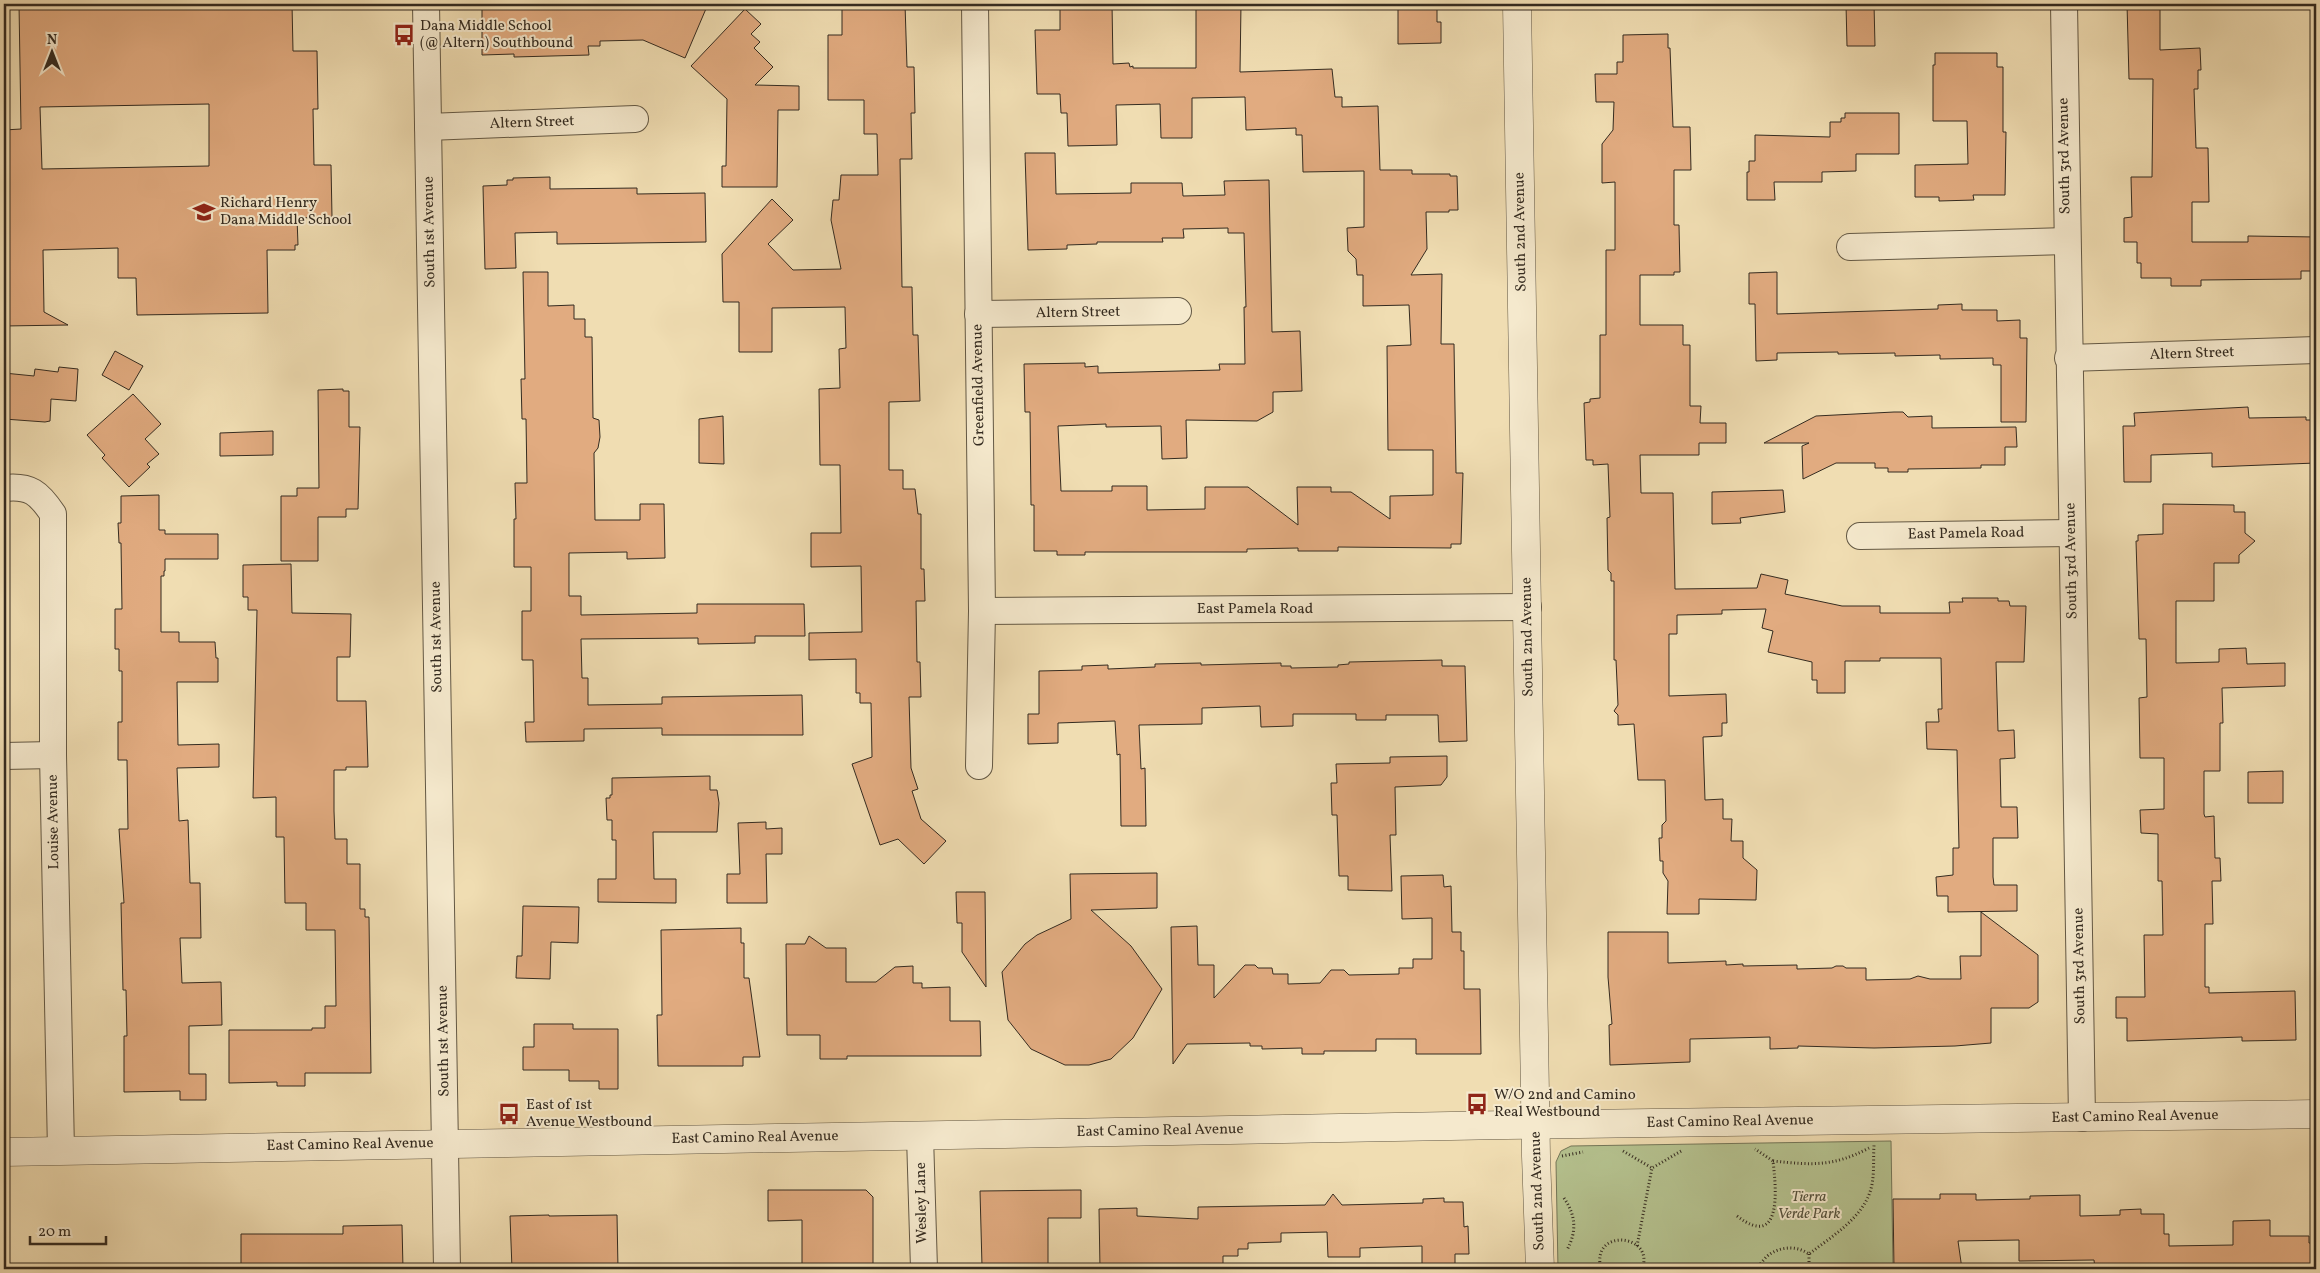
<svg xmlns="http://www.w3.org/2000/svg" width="2320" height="1273" font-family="Vollkorn,serif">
<rect width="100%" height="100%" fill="#f0ddb2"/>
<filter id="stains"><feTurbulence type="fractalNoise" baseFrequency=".004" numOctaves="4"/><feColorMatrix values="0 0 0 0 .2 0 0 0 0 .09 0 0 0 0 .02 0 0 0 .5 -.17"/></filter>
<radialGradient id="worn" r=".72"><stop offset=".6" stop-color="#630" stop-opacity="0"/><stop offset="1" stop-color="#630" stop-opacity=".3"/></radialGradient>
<polygon fill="#b5c28f" stroke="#747658" points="1891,1141 1893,1269 1558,1269 1556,1162 1561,1151 1571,1146"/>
<g fill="#e1ab80" stroke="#342b20" fill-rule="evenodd">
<path d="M 19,4 L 292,4 L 293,51 L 317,51 L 318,109 L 313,109 L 314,165 L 331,165 L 332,217 L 297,218 L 298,245 L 295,245 L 295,250 L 267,250 L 268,313 L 137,315 L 136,278 L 118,278 L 118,248 L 43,250 L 44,312 L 68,325 L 4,326 L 4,130 L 21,129 ZM 209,104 L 209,166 L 42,169 L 40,107 Z"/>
<polygon points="482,4 708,4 685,58 643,40 600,41 600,46 588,46 589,55 514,57 514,54 482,55"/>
<polygon points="842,4 905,4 907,67 914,67 915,113 911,113 912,159 900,159 902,287 912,287 913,335 918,335 920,401 889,402 889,470 903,470 903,489 915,489 918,514 921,514 921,569 924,569 925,601 916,601 917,662 920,662 921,697 909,697 911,768 918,789 912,791 921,819 946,841 924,864 898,839 880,845 852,764 872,757 871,703 860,703 860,693 856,693 856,659 809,660 809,633 862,632 861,566 811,567 811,533 841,533 840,465 820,465 819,389 840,388 839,349 846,348 845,307 772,308 772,352 739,352 739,302 723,302 722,254 772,199 793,220 768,244 793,270 841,269 831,220 833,200 839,200 841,175 878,175 877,134 864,134 864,100 828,100 828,35 842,35"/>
<polygon points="1060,4 1112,4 1113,64 1129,63 1130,67 1133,66 1133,68 1196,68 1196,4 1241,4 1240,72 1332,69 1335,97 1342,97 1342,107 1378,106 1380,170 1412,170 1412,174 1450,174 1450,176 1457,176 1458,210 1449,210 1449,212 1426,212 1427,249 1411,275 1442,274 1441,344 1454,344 1456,473 1463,473 1461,544 1451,544 1451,548 1338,547 1338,551 1298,551 1298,548 1247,549 1247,552 1085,552 1085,555 1057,555 1057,551 1034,551 1034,505 1031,505 1030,412 1025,412 1024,364 1085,363 1085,367 1098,366 1098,373 1220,370 1219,364 1245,364 1244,307 1246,307 1244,233 1228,233 1228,228 1183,229 1184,238 1162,238 1163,242 1097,242 1097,244 1067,245 1067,249 1028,250 1025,153 1055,153 1056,194 1131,193 1131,183 1182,183 1183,196 1225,195 1224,181 1269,180 1272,332 1300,331 1302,391 1273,392 1273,412 1257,421 1186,420 1187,458 1162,459 1161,426 1106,427 1106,424 1058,426 1061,491 1112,491 1112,486 1147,486 1147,510 1205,509 1205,487 1248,487 1298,525 1297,487 1331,487 1331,492 1351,492 1390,519 1390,496 1433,495 1433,450 1388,450 1387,346 1411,345 1409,305 1363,306 1363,275 1357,275 1356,259 1348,251 1347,228 1364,227 1364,171 1303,172 1302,135 1296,135 1296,128 1246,130 1245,97 1192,98 1192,138 1161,138 1160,104 1116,105 1117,145 1068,146 1067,113 1061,113 1060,94 1037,94 1035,30 1060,30"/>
<polygon points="1398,4 1437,4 1437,22 1441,22 1441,43 1398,44"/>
<polygon points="1846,4 1874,4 1875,46 1847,46"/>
<polygon points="2127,4 2160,4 2160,50 2200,48 2201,70 2198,70 2198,89 2194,89 2196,148 2208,148 2209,202 2192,202 2192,242 2248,242 2248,236 2316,237 2316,271 2301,271 2301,279 2201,280 2201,286 2171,286 2171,278 2141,278 2141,263 2137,263 2137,242 2124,242 2124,218 2132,217 2131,177 2152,177 2153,79 2129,79"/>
<polygon points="745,9 761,24 751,34 760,42 754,48 773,67 755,85 799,86 799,110 778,110 777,187 722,187 722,166 726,166 727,99 691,66"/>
<polygon points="1668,34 1668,48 1670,48 1673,127 1690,127 1691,170 1674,170 1674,225 1679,225 1680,272 1674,272 1674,275 1640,275 1640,325 1683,325 1683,345 1690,345 1690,406 1701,406 1700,423 1726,423 1726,443 1699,443 1699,455 1640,455 1641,493 1673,493 1675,589 1757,588 1761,574 1788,580 1785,594 1842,606 1880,606 1880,613 1950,613 1949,602 1963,602 1962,598 1998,598 1998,601 2009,601 2010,606 2026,606 2024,662 1996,662 1998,731 2014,730 2015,758 2000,759 2001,807 2017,807 2018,838 1993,838 1993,877 1994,885 2017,885 2017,911 1948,912 1948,896 1937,896 1936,877 1953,875 1953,848 1959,848 1957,750 1927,749 1926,722 1939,722 1938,709 1942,709 1941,658 1880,658 1880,661 1845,661 1845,693 1817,693 1817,680 1812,680 1812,662 1768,652 1773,631 1762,628 1766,609 1722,610 1722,614 1677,615 1677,634 1669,634 1669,696 1726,694 1727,723 1722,723 1722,736 1703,737 1705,800 1723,799 1723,819 1732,819 1731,841 1743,841 1743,858 1757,870 1756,900 1699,899 1699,914 1667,914 1668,881 1663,873 1663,861 1660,861 1659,838 1662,838 1662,825 1666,821 1665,780 1638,780 1634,724 1618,725 1618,715 1614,711 1618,705 1616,660 1614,660 1614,581 1611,581 1611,573 1608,570 1607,518 1610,517 1608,464 1593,465 1593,460 1586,460 1584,403 1590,402 1590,399 1600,398 1600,335 1606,335 1606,250 1615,250 1615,182 1602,183 1602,144 1613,130 1614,102 1596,102 1595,74 1617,74 1617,62 1623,62 1623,35"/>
<polygon points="1935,53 1997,53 1997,67 2003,67 2003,132 2006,132 2005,195 1973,195 1974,200 1939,201 1939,197 1915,197 1915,165 1968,164 1967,121 1933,121 1933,65 1935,65"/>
<polygon points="1845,113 1899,113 1899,154 1856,154 1856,171 1822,172 1822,182 1774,182 1775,200 1747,200 1747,172 1749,172 1749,161 1755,161 1755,135 1830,137 1830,122 1841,122 1841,118 1845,118"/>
<polygon points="550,177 550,189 637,188 637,194 705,193 706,242 557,244 557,232 515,233 516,268 485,269 483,186 507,185 507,180 513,180 513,178"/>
<polygon points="523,272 548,272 548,306 574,305 574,319 585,319 585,337 592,337 593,418 599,420 600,437 598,448 594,453 595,520 640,520 640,504 664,504 665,558 627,559 627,552 569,553 569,596 581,596 581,615 697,613 697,604 804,604 805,636 755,636 755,643 698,644 698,638 581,639 582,678 588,678 588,705 662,704 662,697 802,695 803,735 662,735 662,728 584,729 584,741 526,742 525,722 534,722 533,660 522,660 522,611 531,611 531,567 514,567 514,519 516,519 515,483 527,483 526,419 522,419 521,379 525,379"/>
<polygon points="1777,272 1777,314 1938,309 1938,305 1962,304 1962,310 1997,310 1997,321 2020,320 2020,338 2027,338 2026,422 2001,422 2001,365 1993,365 1993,358 1940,359 1940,355 1895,356 1895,353 1838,354 1838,352 1777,353 1777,360 1756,361 1755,304 1749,304 1749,273"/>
<polygon points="115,351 143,366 129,390 102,375"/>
<polygon points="59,367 78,369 76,401 51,399 50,421 45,422 4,419 4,373 34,376 35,369 58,372"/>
<polygon points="343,389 343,391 349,391 349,427 360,427 358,509 346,509 346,517 318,517 318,561 281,561 281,496 297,496 297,488 319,488 318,390"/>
<polygon points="133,394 161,424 145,439 159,454 147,464 150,467 129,487 102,458 105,455 87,435"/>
<polygon points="2248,407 2249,418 2306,417 2306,420 2316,420 2316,463 2212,467 2212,453 2151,455 2151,482 2124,482 2123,426 2135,426 2134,413"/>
<polygon points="1894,412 1903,412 1908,417 1932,416 1932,428 2016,427 2017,447 2005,447 2005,465 1981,465 1981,468 1908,469 1908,472 1888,472 1888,468 1875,468 1875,463 1836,463 1803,479 1802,446 1809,443 1764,443 1816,416"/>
<polygon points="723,416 724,464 699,463 699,419"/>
<polygon points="273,431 273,455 220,456 220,433"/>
<polygon points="1783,490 1785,512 1740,518 1741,523 1712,524 1712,492"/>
<polygon points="159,495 159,530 165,530 165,534 218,534 218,559 165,559 165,571 164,571 164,576 161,576 161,632 179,632 179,642 215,642 216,658 218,658 218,682 177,682 178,745 219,744 219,767 177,768 179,821 188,820 190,883 200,883 201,938 180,938 182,983 221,982 222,1025 189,1026 189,1074 206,1074 206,1100 180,1100 180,1091 124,1092 124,1036 127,1036 126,990 123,990 121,903 124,903 119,829 128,829 127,760 118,760 118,722 122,722 122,671 119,671 119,649 115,649 115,609 122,609 121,543 119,543 118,523 121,523 121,496"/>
<polygon points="2163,504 2234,505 2234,512 2245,512 2245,533 2255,541 2239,555 2239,563 2214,563 2214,601 2176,601 2176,663 2219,662 2219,649 2246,648 2247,664 2285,663 2285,686 2222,688 2223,723 2220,723 2220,771 2204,771 2204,814 2205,817 2214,816 2215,858 2220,858 2221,881 2212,881 2213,924 2205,924 2205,987 2209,987 2209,993 2295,991 2296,1040 2242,1041 2242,1037 2127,1041 2127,1018 2116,1018 2116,997 2145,997 2144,935 2163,935 2162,881 2158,881 2158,834 2141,833 2140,810 2164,809 2164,758 2140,758 2139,698 2147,697 2146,639 2139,639 2136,541 2138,541 2138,535 2163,534"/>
<polygon points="291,564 292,613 351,614 350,657 337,657 337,701 366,701 368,767 346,767 346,770 334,770 334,811 335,839 347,839 347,864 360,864 360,909 365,909 365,917 369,917 371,1073 305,1073 305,1086 277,1086 277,1082 229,1083 229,1030 312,1030 312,1028 325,1028 325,1006 336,1006 335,930 306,930 306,903 285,903 284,837 276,837 276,797 253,798 257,610 248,610 248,597 243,597 243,565"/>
<polygon points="1442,660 1442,666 1465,666 1467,741 1439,742 1438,715 1386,715 1386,720 1356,720 1356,714 1293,714 1293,726 1261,727 1260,706 1202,708 1202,724 1139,725 1141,769 1145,768 1146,826 1121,826 1120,754 1117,755 1115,721 1058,723 1058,743 1028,744 1028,714 1039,714 1039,671 1082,670 1082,666 1108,665 1108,669 1155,667 1155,664 1201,663 1201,665 1281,663 1281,666 1291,666 1291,668 1338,667 1338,665 1349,664 1349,662"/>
<polygon points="1447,756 1447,777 1441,785 1395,787 1396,835 1390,835 1392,891 1348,890 1348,876 1339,876 1337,815 1332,815 1331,783 1337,783 1336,764 1390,763 1390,757"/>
<polygon points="2283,771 2283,803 2248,803 2248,772"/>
<polygon points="710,776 710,790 717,790 719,803 717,832 653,832 654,879 676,879 676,903 598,902 598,879 616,879 616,840 612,840 612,820 607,820 606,798 610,798 610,795 612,795 612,778"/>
<polygon points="766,822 766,829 782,828 782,854 766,854 767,903 727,903 727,874 740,874 738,823"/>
<polygon points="1157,873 1157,908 1091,910 1131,946 1162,989 1133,1038 1111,1059 1089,1065 1065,1065 1031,1049 1008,1020 1002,972 1025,944 1037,935 1071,919 1070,874"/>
<polygon points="1443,875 1444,887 1451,886 1452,932 1461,932 1461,951 1464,951 1464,989 1480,989 1481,1054 1416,1054 1416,1039 1376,1039 1376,1051 1324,1051 1324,1054 1302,1054 1302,1048 1262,1049 1262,1046 1250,1046 1250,1043 1187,1044 1173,1064 1171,927 1197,926 1198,965 1214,965 1214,998 1245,965 1255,965 1258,968 1272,968 1273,974 1288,974 1288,984 1320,983 1331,970 1344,970 1349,975 1399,974 1399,968 1413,968 1413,959 1432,959 1432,918 1402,919 1401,876"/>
<polygon points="956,892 985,892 986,987 962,952 962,923 957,923"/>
<polygon points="523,906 579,907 578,943 551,942 550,979 516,978 517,956 522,956"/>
<polygon points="1981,912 2038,955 2038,1002 2029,1008 1991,1008 1991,1043 1955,1046 1874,1048 1798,1046 1798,1048 1770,1049 1770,1037 1690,1039 1690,1062 1610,1065 1609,1025 1612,1024 1608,977 1608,932 1668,932 1668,963 1726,961 1726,965 1743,964 1743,966 1797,965 1797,969 1832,968 1836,966 1843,966 1846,968 1866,968 1866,980 1910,979 1918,976 1930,979 1961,979 1960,956 1981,956"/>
<polygon points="741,928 741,943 744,943 744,978 749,978 760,1057 743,1057 743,1066 658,1066 657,1015 662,1015 661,930"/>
<polygon points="809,936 826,948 846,948 846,982 876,982 895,967 913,966 913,983 922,983 922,988 950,987 950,1021 980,1021 981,1056 847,1056 847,1059 820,1059 820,1035 787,1035 786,944 805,944"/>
<polygon points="534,1024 573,1024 573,1029 618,1029 618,1089 599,1089 599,1081 569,1081 569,1070 523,1070 523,1047 534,1047"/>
<polygon points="768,1190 866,1190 873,1197 873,1268 802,1268 802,1220 768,1221"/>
<polygon points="1075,1190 1081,1190 1081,1218 1048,1218 1048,1264 982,1266 980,1191"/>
<polygon points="1333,1194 1342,1205 1423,1203 1423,1199 1444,1198 1444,1202 1463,1202 1464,1227 1468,1226 1469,1254 1455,1254 1455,1267 1422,1267 1422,1246 1360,1248 1360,1257 1328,1257 1327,1232 1281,1233 1281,1242 1248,1243 1248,1249 1238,1249 1238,1256 1223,1256 1223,1269 1100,1269 1099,1209 1137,1208 1137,1216 1198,1219 1198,1207 1325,1205"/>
<polygon points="1940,1194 1976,1194 1976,1200 2030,1199 2030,1196 2080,1195 2080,1216 2120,1215 2120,1210 2141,1209 2141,1214 2164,1214 2164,1234 2169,1234 2169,1246 2233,1245 2233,1221 2270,1220 2270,1236 2309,1236 2309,1243 2316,1243 2316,1269 2095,1269 2094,1260 2019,1261 2019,1240 1958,1241 1962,1269 1894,1269 1893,1199 1940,1199"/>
<polygon points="549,1215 549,1216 617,1215 618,1269 512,1269 510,1216"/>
<polygon points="402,1225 403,1269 241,1269 241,1234 343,1234 343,1226"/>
</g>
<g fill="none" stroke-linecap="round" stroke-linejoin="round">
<g stroke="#635844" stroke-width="28">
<g id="minor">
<polyline points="426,4 447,1269"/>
<polyline points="975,4 982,611 979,766"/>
<polyline points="2064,4 2082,1118"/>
<polyline points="428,127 635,119"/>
<polyline points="1850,247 2066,241"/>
<polyline points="978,314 1178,311"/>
<polyline points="2068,358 2316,350"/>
<path d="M 4,488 C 30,485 39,493 53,514 L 53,755 L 61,1151"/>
<polyline points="1860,536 2071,533"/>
<polyline points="982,611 1528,607"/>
<polyline points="4,756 53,755"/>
<polyline points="920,1136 924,1269"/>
</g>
</g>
<g stroke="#635844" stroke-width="29">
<g id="tertiary">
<polyline points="1517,4 1536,1156 1540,1269"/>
<polyline points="4,1152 1506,1125 2316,1114"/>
</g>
</g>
<g stroke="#342b20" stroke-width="3" stroke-dasharray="1 2.5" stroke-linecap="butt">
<polyline points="1623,1151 1652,1168"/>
<polyline points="1562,1156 1583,1152"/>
<path d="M 1773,1161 C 1812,1165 1833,1167 1869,1148"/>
<path d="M 1564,1198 C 1576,1216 1577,1231 1567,1250"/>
<path d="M 1737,1216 C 1783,1251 1776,1187 1773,1161 L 1755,1149"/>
<polyline points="1637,1246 1652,1168 1683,1150"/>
<polyline points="1809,1254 1809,1269"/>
<polyline points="1643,1266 1647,1269"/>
<path d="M 1601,1269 C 1590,1227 1656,1234 1642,1269"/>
<path d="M 1756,1269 C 1760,1265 1765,1257 1770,1254 C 1782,1246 1798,1246 1809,1254 C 1831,1237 1861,1219 1870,1192 C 1875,1178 1873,1159 1874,1145"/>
</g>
<use href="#minor" stroke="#f5e9cd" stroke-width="26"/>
<use href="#tertiary" stroke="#f5e9cd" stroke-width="28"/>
</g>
<defs>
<g id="bus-bare" transform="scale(1.725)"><path d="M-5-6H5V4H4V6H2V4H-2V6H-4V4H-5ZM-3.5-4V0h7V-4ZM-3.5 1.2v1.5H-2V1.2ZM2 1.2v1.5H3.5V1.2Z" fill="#8f2418" stroke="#f5e9cd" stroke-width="2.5" paint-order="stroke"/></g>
<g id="school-bare" transform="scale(1.725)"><path d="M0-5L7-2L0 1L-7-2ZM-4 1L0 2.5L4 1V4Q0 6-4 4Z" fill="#8f2418" stroke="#f5e9cd" stroke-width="2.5" paint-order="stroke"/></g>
</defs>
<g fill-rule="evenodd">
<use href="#bus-bare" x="404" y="35"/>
<use href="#school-bare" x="204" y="212"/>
<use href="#bus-bare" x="1477" y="1104"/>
<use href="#bus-bare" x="509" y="1114"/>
</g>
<g text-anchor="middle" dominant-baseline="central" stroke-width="4" stroke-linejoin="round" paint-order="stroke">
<g font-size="15" fill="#342b20" stroke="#f5e9cd" text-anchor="start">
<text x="420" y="26">Dana Middle School<tspan x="420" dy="17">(@ Altern) Southbound</tspan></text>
<text x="220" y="203">Richard Henry<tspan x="220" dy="17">Dana Middle School</tspan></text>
<text x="1494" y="1095">W/O 2nd and Camino<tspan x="1494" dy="17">Real Westbound</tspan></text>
<text x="526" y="1105">East of 1st<tspan x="526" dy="17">Avenue Westbound</tspan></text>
</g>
<g font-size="15" fill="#342b20" stroke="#f5e9cd">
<text transform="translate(532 123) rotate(-2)">Altern Street</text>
<text transform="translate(2065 156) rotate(-91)">South 3rd Avenue</text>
<text transform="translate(430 232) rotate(-91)">South 1st Avenue</text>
<text transform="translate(1521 232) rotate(-91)">South 2nd Avenue</text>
<text transform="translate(1078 313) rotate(-1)">Altern Street</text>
<text transform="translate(2192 354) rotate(-2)">Altern Street</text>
<text transform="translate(979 385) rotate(-91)">Greenfield Avenue</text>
<text transform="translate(1966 534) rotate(-1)">East Pamela Road</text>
<text transform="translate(2072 561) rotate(-91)">South 3rd Avenue</text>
<text x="1255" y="609">East Pamela Road</text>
<text transform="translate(437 637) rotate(-91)">South 1st Avenue</text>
<text transform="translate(1528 637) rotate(-91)">South 2nd Avenue</text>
<text transform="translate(54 822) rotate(-91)">Louise Avenue</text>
<text transform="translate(2080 966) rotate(-91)">South 3rd Avenue</text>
<text transform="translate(444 1041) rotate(-91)">South 1st Avenue</text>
<text transform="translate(2135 1117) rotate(-1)">East Camino Real Avenue</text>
<text transform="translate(1730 1122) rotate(-1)">East Camino Real Avenue</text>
<text transform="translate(1160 1131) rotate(-1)">East Camino Real Avenue</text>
<text transform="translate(755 1138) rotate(-1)">East Camino Real Avenue</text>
<text transform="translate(350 1145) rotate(-1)">East Camino Real Avenue</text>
<text transform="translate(1538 1191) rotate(-92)">South 2nd Avenue</text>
<text transform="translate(922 1203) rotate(-91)">Wesley Lane</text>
</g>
<g font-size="15" font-style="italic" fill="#54513c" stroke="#f5e9cd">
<text x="1809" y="1197">Tierra<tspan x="1809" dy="17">Verde Park</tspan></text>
</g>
</g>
<rect width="2320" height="1273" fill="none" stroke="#f0ddb2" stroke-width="20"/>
<rect x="5" y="5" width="2310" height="1263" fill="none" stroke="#342b20" stroke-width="2.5"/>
<rect x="10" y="10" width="2300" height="1253" fill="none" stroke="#342b20"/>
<g transform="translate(52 52)" stroke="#f5e9cd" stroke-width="4" paint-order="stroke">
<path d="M0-4L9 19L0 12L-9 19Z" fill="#342b20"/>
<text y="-8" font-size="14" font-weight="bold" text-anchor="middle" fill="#342b20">N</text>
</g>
<path d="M30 1236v8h76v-8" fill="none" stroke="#342b20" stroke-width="2.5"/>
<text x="38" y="1236" font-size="15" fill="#342b20" stroke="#f5e9cd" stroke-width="4" paint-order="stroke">20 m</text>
<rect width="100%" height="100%" filter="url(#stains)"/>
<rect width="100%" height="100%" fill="url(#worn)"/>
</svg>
